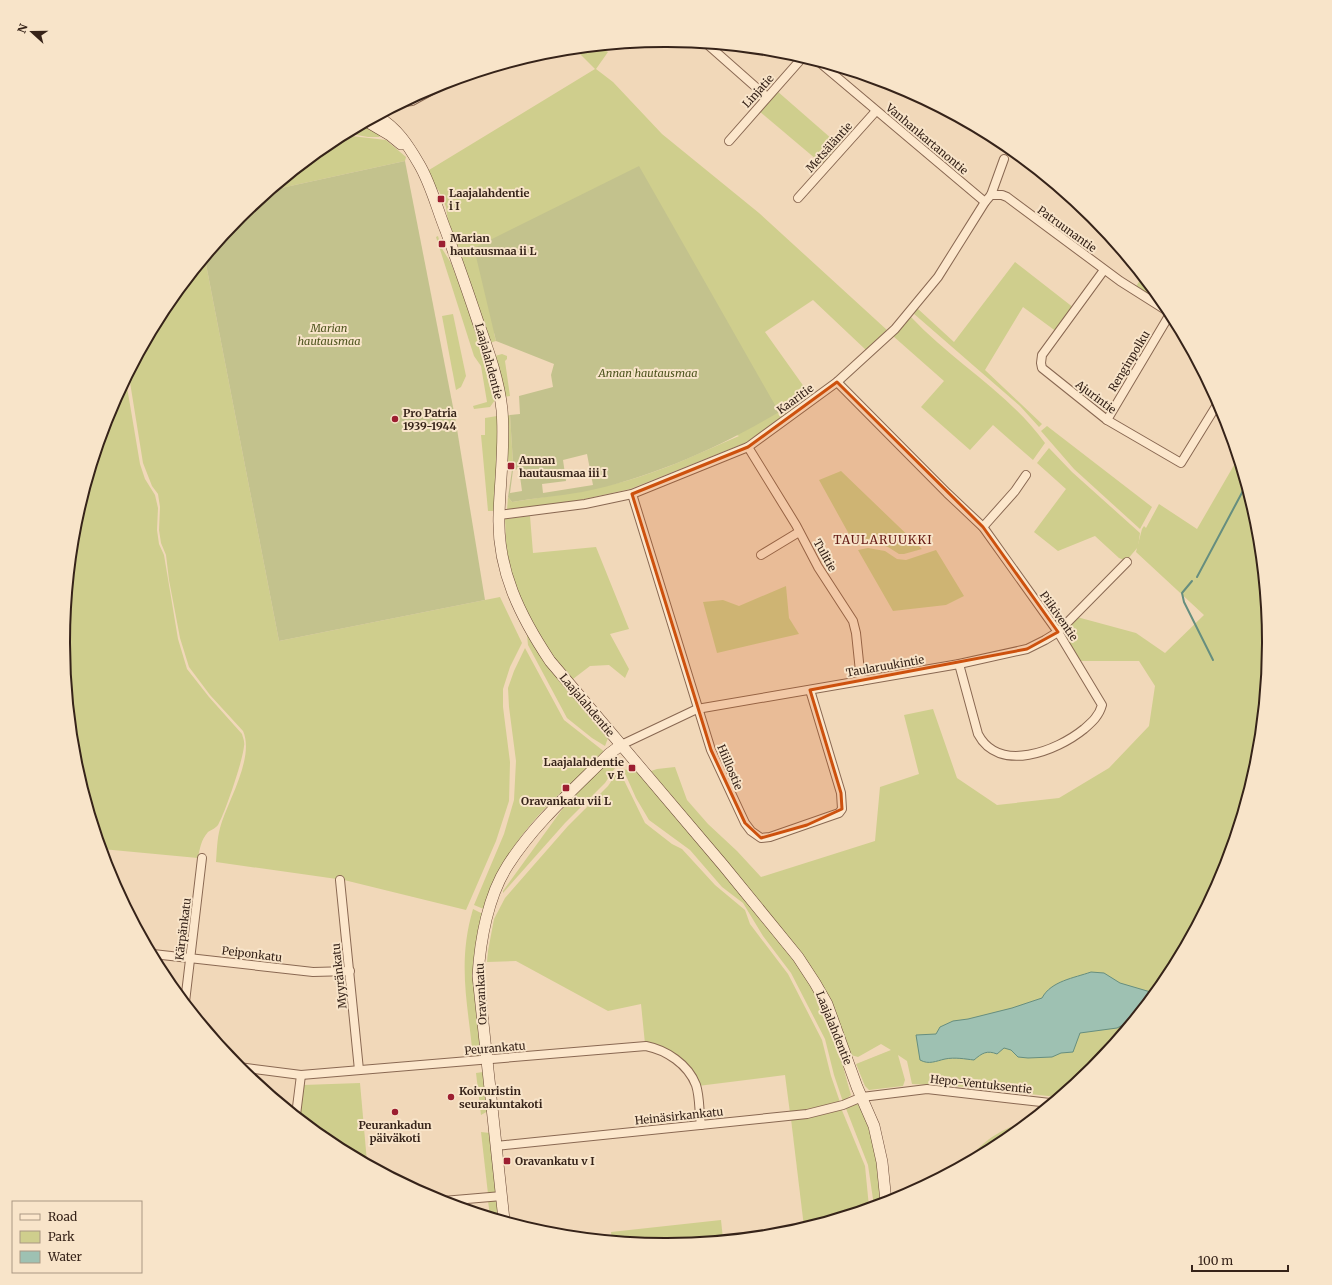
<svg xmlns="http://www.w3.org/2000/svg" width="1332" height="1285" font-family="Merriweather,serif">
<rect width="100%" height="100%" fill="#f1d8b9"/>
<g fill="#cfce8d">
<path d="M 598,47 L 608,52 L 596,69 L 613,82 L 662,134 L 759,213 L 887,330 L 867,351 L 813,300 L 765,332 L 812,398 L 745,443 L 630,489 L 580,500 L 507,510 L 508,497 L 512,502 C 551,496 588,491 626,481 C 665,470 702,452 739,436 L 494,333 L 496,341 L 489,343 L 448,222 L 446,207 L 439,191 L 431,182 L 429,170 L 595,69 L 575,49 Z"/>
<polygon points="777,91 840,146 823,165 759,111"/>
<polygon points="365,123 383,133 379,137 368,137 346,133"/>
<polygon points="343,135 386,140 406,157 405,161 272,190 331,141"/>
<polygon points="438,236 441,247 451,263 464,297 487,366 495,400 490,407 474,409 473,406 487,402 481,366 474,356 436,237"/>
<path d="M 205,259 L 279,641 L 500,597 L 522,643 L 510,667 L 503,689 L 503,707 L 510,762 L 509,801 L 496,841 L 466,910 L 344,880 L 216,862 C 217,850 217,839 220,828 C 227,802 255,758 243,731 L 210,695 L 189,667 L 180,638 L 169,580 L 166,555 L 161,543 L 159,530 L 160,507 L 158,494 L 152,486 L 143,463 L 129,376 L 165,308 Z"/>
<polygon points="1015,262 1074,308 1057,332 1023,307 985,370 1042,424 1039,427 1020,406 913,313 917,308 954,342"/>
<polygon points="1142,277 1167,308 1135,288"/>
<polygon points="453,314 466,376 461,387 456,390 442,316"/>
<path d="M 911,317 C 953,362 1009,393 1045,443 L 1033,460 L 993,425 L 970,450 L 921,407 L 944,381 L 893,336 Z"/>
<polygon points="502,354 507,356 507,359 505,361 510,396 504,397 495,356"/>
<path d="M 126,381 L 140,464 L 145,479 L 155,495 L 158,508 L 157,530 L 159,544 L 164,555 L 178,639 L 187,669 L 209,697 L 242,734 C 243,738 245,742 244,746 C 243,760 225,813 218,825 C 216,828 211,830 208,832 C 201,840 200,848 198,858 L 102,849 L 75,760 L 64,642 L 75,525 L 109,412 Z"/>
<polygon points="510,415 513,463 508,463 506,416"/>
<polygon points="497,416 499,431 497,511 488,511 481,435 485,435 485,418"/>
<polygon points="1047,426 1152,507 1140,529 1074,469 1041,431"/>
<polygon points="1049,448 1072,472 1140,533 1138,547 1126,561 1119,558 1095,536 1058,551 1034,532 1066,489 1037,463"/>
<polygon points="1237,460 1257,525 1268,643 1257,760 1223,873 1167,977 1092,1069 1057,1097 967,1087 912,1084 907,1061 898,1055 905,1080 903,1086 869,1090 865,1086 856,1064 891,1050 881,1044 858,1057 851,1055 828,1001 720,854 651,771 657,769 675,767 687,800 708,824 737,851 761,877 875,841 880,787 919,774 904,715 933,709 957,778 997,805 1059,798 1109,768 1149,726 1155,686 1139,661 1080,661 1062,632 1077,617 1136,633 1165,653 1204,615 1136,552 1142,529 1144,526 1146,528 1159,504 1197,529"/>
<polygon points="841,471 922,549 904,554 899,554 888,547 880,544 855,545 819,480"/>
<polygon points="530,516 533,553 596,547 629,629 610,634 629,669 625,678 609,665 590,666 573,679 551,654 532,626 507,563 505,519"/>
<polygon points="868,548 885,551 897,559 906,560 936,550 964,596 946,605 893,611 858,550"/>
<polygon points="786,586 789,618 799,634 717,653 703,602 723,600 739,606"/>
<polygon points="527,635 608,738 605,746 592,738 567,718 528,645"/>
<path d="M 525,648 L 564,720 L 606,753 C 569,784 526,821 503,865 C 495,879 491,895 486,910 L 474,905 L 504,834 L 514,800 L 516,761 L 509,707 L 508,688 L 514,671 Z"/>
<polygon points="610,757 617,765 605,783 565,823 503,893 503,891 566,804"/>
<path d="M 623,769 L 637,772 L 645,780 C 688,829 729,878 769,929 C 783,947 800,965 812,984 C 833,1017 840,1058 851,1095 L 843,1102 L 834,1075 L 825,1039 L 791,973 L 763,936 L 743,903 L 722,887 L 690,850 L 649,820 L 636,798 Z"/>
<polygon points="619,770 645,823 672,844 682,849 715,885 745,910 750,924 788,974 822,1040 831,1076 840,1102 790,1113 785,1075 698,1086 694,1076 645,1044 641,1004 608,1011 516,961 487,962 488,951 494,919 505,898 568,826 608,786"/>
<path d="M 473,909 L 483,914 L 483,1058 L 473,1058 C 468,1003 457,964 473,909 Z"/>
<polygon points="483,1072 488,1111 481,1115 476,1073"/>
<polygon points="360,1083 367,1162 331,1143 299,1117 303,1085"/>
<path d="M 858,1104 C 874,1134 880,1170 881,1204 L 874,1206 L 868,1165 L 845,1106 Z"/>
<polygon points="841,1108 865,1166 869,1207 804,1227 791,1119"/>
<path d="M 1026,1122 L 1001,1144 L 964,1163 C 984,1141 997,1130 1026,1122 Z"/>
<polygon points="481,1132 490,1133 497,1192 488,1194"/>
<polygon points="497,1200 499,1218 490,1216 488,1201"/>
<polygon points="721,1220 723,1239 666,1245 612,1240 611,1232"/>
</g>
<g fill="#c3c28d" fill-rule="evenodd">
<polygon points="405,161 455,417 485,600 279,641 205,259 240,216 272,190"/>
<path d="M 639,166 L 779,412 C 718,448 651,478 582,492 C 559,496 535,498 512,502 L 508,497 L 513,463 L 510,415 L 520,414 L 519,396 L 553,387 L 551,375 L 554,364 L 496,341 L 474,248 ZM 587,454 L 593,485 L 543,493 L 542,484 L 566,481 L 563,460 ZM 519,469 L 522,491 L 510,493 L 513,470 Z"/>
</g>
<path fill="#9ec1b2" stroke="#668e7f" d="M 1091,972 L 1104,973 L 1120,983 L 1154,993 L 1126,1027 L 1123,1025 L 1117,1028 L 1080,1033 L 1073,1052 L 1061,1053 L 1052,1057 L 1028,1058 L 1018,1057 L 1011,1050 L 1004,1048 L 997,1054 C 987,1050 982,1053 974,1060 C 965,1059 955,1057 945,1059 C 936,1061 929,1065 920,1060 L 916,1035 L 936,1034 L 940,1027 L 953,1021 L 968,1019 L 1012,1008 L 1042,998 C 1051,981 1074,978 1091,972 Z"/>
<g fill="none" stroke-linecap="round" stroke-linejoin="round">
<g stroke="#668e7f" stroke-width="2">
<polyline points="1197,577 1245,487"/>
<polyline points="1192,581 1182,593 1184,602 1213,660"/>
</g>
<g stroke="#896852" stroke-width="10">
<g id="street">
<polyline points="707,44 767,97"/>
<polyline points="819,62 985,202"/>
<polyline points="404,102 412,101 443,84"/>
<polyline points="729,141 803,57"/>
<polyline points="991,195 1002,195 1007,197 1120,281 1169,312"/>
<polyline points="798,198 876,111"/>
<polyline points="1104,270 1042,355 1041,363 1042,368 1107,420 1181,463 1218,403"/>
<path d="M 837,382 L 947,493 L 983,527 L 1058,632 L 1102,705 C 1099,716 1092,722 1084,729 C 1057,751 999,774 978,734 L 959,664"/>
<polyline points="1107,420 1170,314"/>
<polyline points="748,447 796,525 818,567 853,621 856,633 861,681"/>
<polyline points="632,494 711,750 745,823 751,831 761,838 770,837 839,813 842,809 841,793 810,690"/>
<polyline points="499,515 585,504 632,494 748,447 837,382 895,329 938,277 985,202 991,195 1004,159"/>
<polyline points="983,527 1015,491 1026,475"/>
<polyline points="761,555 799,532"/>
<polyline points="621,745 697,709 959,664 1027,649 1045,640 1058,632 1127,562"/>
<polyline points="340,880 359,1070"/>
<polyline points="153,954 313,972 350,971"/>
<polyline points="185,1002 202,858"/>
<path d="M 239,1067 L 301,1075 L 646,1046 C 666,1050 688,1064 696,1085 C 700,1097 699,1113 701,1125"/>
<polyline points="296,1115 301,1075"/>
<polyline points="496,1146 807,1114 843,1105 862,1097 927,1089 1050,1103"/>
<polyline points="443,1201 502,1196"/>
</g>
</g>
<g stroke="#6a4936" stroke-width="12">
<g id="secondary">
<path d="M 378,117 C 397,128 408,145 419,164 C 431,184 437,209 446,231 C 457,261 468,292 478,322 C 488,350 499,380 502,410 C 505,445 500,480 499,515 C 497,570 520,616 550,661 L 723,865 L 798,957 L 815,983 L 827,1004 L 857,1087 L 874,1126 L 882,1162 L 886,1202"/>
<polyline points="368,122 390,135 401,144"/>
<path d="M 504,1220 L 478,976 C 480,940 488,896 508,865 C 535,823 574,789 609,754 L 621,745"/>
</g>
</g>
<use href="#street" stroke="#fce7cc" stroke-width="8"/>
<use href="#secondary" stroke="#fce7cc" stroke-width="11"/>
</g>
<path fill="#cd510e" fill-opacity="0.2" stroke="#cd510e" stroke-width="3" stroke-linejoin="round" d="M 837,382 L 983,527 L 1058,632 L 1027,649 L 810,690 L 841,793 L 842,809 L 807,825 L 761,838 L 745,823 L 711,750 L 632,494 L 748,447 Z"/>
<g fill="#9c1e30" stroke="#f8e4c9" stroke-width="1.5">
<rect x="437" y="195" width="8" height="8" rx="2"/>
<rect x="438" y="240" width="8" height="8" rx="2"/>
<circle cx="395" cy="419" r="4"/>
<rect x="507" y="462" width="8" height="8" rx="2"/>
<rect x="628" y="764" width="8" height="8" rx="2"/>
<rect x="562" y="784" width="8" height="8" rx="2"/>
<circle cx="451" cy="1097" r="4"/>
<circle cx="395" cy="1112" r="4"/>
<rect x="503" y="1157" width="8" height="8" rx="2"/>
</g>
<g text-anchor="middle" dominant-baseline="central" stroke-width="4" stroke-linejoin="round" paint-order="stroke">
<g font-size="11" fill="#362319" stroke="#f8e4c9">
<text transform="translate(758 91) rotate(-48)">Linjatie</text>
<text transform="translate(927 139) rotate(40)">Vanhankartanontie</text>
<text transform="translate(829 147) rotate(-48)">Metsäläntie</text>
<text transform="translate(1067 229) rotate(36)">Patruunantie</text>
<text transform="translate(489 361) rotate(75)">Laajalahdentie</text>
<text transform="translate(1129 361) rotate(-59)">Renginpolku</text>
<text transform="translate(1096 397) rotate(37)">Ajurintie</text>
<text transform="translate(795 399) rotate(-36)">Kaaritie</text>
<text transform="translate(825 555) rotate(61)">Tulitie</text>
<text transform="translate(1059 616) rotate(55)">Piikiventie</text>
<text transform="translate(885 666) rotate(-10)">Taularuukintie</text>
<text transform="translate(587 705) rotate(50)">Laajalahdentie</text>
<text transform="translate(730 767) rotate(67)">Hiillostie</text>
<text transform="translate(183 929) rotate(-83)">Kärpänkatu</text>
<text transform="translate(252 954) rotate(7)">Peiponkatu</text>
<text transform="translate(339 976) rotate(-96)">Myyränkatu</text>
<text transform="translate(481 994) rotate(-93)">Oravankatu</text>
<text transform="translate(834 1028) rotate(68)">Laajalahdentie</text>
<text transform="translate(495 1048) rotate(-5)">Peurankatu</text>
<text transform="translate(981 1084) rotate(6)">Hepo-Ventuksentie</text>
<text transform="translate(679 1116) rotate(-6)">Heinäsirkankatu</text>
</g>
<g font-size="11" font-weight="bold" fill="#362319" stroke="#f8e4c9" text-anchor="start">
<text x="449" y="193">Laajalahdentie<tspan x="449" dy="13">i I</tspan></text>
<text x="450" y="238">Marian<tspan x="450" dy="13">hautausmaa ii L</tspan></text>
<text x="403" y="413">Pro Patria<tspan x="403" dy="13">1939-1944</tspan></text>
<text x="519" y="460">Annan<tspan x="519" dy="13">hautausmaa iii I</tspan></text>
<text x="624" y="762" text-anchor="end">Laajalahdentie<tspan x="624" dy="13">v E</tspan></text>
<text x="566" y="801" text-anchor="middle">Oravankatu vii L</text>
<text x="459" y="1091">Koivuristin<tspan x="459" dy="13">seurakuntakoti</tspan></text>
<text x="395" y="1125" text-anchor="middle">Peurankadun<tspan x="395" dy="13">päiväkoti</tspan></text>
<text x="515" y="1161">Oravankatu v I</text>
</g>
<g font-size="11" font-style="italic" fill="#4e541e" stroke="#f8e4c9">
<text x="329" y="328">Marian<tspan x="329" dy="13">hautausmaa</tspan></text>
<text x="648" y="373">Annan hautausmaa</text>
</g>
<g font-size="12" letter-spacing="1" fill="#661b15" stroke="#f8e4c9">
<text x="883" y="539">TAULARUUKKI</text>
</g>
</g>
<path d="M0 0H1332V1285H0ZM665 47H667A595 595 0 0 1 1262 642V643A595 595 0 0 1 667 1238H665A595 595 0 0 1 70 643V642A595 595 0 0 1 665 47Z" fill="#f8e4c9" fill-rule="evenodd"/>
<path fill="none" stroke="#362319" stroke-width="2" d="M665 47H667A595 595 0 0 1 1262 642V643A595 595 0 0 1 667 1238H665A595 595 0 0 1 70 643V642A595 595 0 0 1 665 47Z"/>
<rect x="12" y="1201" width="130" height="72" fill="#f8e4c9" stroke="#aa9783"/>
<rect x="20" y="1214" width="20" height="6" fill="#fce7cc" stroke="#aa9783"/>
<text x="48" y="1221" font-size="12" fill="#362319">Road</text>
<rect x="20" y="1231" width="20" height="12" fill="#cfce8d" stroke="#aa9783"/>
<text x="48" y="1241" font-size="12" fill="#362319">Park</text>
<rect x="20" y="1251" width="20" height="12" fill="#9ec1b2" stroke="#aa9783"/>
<text x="48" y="1261" font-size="12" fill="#362319">Water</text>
<g transform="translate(32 32) rotate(291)" stroke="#f8e4c9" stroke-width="3" paint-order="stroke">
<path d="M0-3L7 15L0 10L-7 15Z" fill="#362319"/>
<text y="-6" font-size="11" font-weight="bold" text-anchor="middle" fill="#362319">N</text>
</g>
<path d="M1192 1265v6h96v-6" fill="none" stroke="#362319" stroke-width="2"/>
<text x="1198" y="1265" font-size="12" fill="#362319" stroke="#f8e4c9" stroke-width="3" paint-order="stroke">100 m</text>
</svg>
